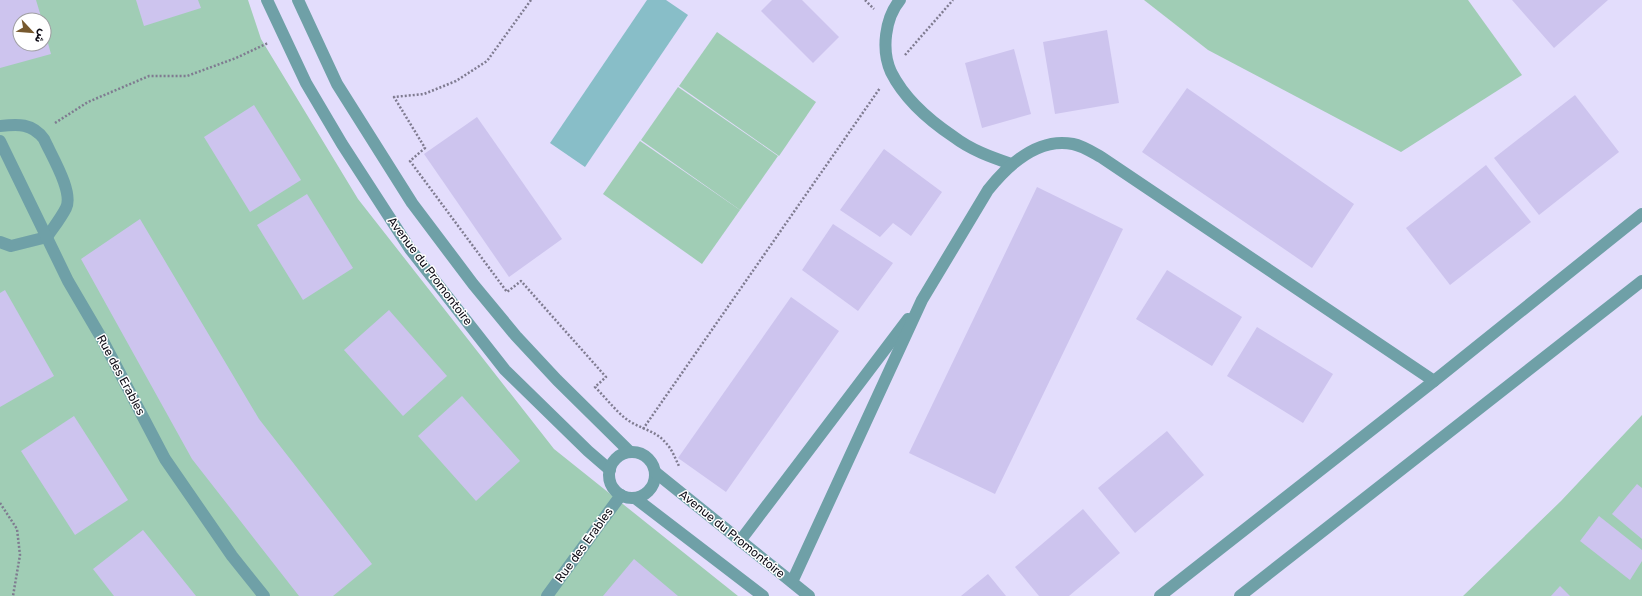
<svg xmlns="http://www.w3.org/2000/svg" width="1642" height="596" font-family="Rubik,Cairo,sans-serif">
<rect width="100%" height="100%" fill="#e3ddfc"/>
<g fill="#a0cdb5" fill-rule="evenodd">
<path d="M 0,0 L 248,0 L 261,39 L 358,199 L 554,449 L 738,596 L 0,596 ZM 20,20 L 44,20 L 44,44 L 20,44 Z"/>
<polygon points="1144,0 1468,0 1522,75 1401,152 1208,50"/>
<polygon points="717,32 816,102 779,156 679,86"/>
<polygon points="678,87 778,156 740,210 641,140"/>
<polygon points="640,141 740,210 702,264 603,194"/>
<polygon points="1642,415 1642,596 1463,596 1561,501"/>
</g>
<polygon fill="#88bec8" points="647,0 666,0 688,15 585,167 550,143"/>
<g fill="#cdc4ee">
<polygon points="0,0 36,0 42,20 20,20 20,44 44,44 44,29 51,54 0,68"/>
<polygon points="136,0 198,0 201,8 144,26"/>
<polygon points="772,0 802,0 839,37 813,63 761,11"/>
<polygon points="1512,0 1608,0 1554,48"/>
<polygon points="1107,30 1119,103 1055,114 1043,42"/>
<polygon points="1014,49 1031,114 982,128 965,63"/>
<polygon points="1187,88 1354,204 1312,268 1142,152"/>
<polygon points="1575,95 1619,152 1539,215 1494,158"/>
<polygon points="254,105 301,180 250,212 204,137"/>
<polygon points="477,117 562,239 509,277 424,154"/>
<polygon points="884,149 942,192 911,236 893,223 880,237 840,210"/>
<polygon points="1486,165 1531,222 1450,285 1406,228"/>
<polygon points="1037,187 1123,229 995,494 909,453"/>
<polygon points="307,194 353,268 303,300 257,225"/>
<polygon points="140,219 259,419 372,564 333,596 299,596 192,459 81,259"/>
<polygon points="833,224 893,263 858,311 802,270"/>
<polygon points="1167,270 1242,317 1212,366 1136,319"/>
<polygon points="5,290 54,376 0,407 0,293"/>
<polygon points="791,297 839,331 726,492 678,458"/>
<polygon points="389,310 447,376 403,416 344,350"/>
<polygon points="1257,327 1333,374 1303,423 1227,376"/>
<polygon points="462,396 520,461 476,501 418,436"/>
<polygon points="74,416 128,500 75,535 21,451"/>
<polygon points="1167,431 1204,475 1135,533 1098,488"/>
<polygon points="1637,484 1642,488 1642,539 1612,514"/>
<polygon points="1083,509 1120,553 1069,596 1039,596 1015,567"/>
<polygon points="1599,516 1642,550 1642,561 1630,580 1580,541"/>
<polygon points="143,530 196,596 114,596 93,569"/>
<polygon points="634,559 678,596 603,596"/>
<polygon points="988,574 1006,596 961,596"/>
<polygon points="1560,586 1570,596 1551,596"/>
</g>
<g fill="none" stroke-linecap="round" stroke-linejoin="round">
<g stroke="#7f7b90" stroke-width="2.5" stroke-dasharray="2 2" stroke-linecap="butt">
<path d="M 531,0 L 487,61 L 456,81 L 424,94 L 394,97 L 425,148 L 410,161 L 507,292 L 521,281 L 606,377 L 595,387 C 605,397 614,409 625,418 C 637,428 655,430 665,442 C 672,449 675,458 679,466"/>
<polyline points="865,0 874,9"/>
<polyline points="905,55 953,0"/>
<polyline points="55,123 88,102 149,76 187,76 236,58 268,43"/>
<polyline points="643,429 880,88"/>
<polyline points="0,503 17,529 20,555 13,596"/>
</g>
<g stroke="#6fa0a7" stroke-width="12">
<polyline points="267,0 306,83 342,144 410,249 505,370 588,451 610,470"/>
<polyline points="298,0 337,84 412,203 473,284 516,336 557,380 630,452"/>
<path d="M 900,0 C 885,18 881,50 891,72 C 904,98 930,121 954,137 C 971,150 991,157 1011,164"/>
<path d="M 0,126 C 18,124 32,123 44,139 C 51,155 74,192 66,208 C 61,218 53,228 47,237 L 11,246 L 0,242"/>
<polyline points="0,141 68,281 102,339 165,459 232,556 264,596"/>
<circle cx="632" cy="475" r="23"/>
<polyline points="655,472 809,596"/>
<polyline points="635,498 763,596"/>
<polyline points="740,541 908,319"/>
<path d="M 792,582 L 922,300 L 988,190 C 1008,165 1038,137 1073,144 C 1083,146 1092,152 1101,157 L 1434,381"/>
<polyline points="547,596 621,495"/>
<polyline points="1160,596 1434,381 1642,214"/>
<polyline points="1240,596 1642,281"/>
</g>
</g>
<g text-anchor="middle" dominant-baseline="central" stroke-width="3" stroke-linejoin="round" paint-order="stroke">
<g font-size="12" fill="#0f0d17" stroke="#fff">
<text transform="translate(430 271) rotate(53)">Avenue du Promontoire</text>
<text transform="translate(121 375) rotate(62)">Rue des Erables</text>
<text transform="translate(732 534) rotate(39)">Avenue du Promontoire</text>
<text transform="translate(584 545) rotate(-54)">Rue des Erables</text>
</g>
</g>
<g transform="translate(32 32) rotate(116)"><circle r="19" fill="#ffffff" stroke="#9f9ea2"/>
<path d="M0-3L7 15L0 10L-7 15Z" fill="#77592e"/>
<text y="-6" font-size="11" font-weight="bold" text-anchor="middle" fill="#0f0d17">ش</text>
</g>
</svg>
